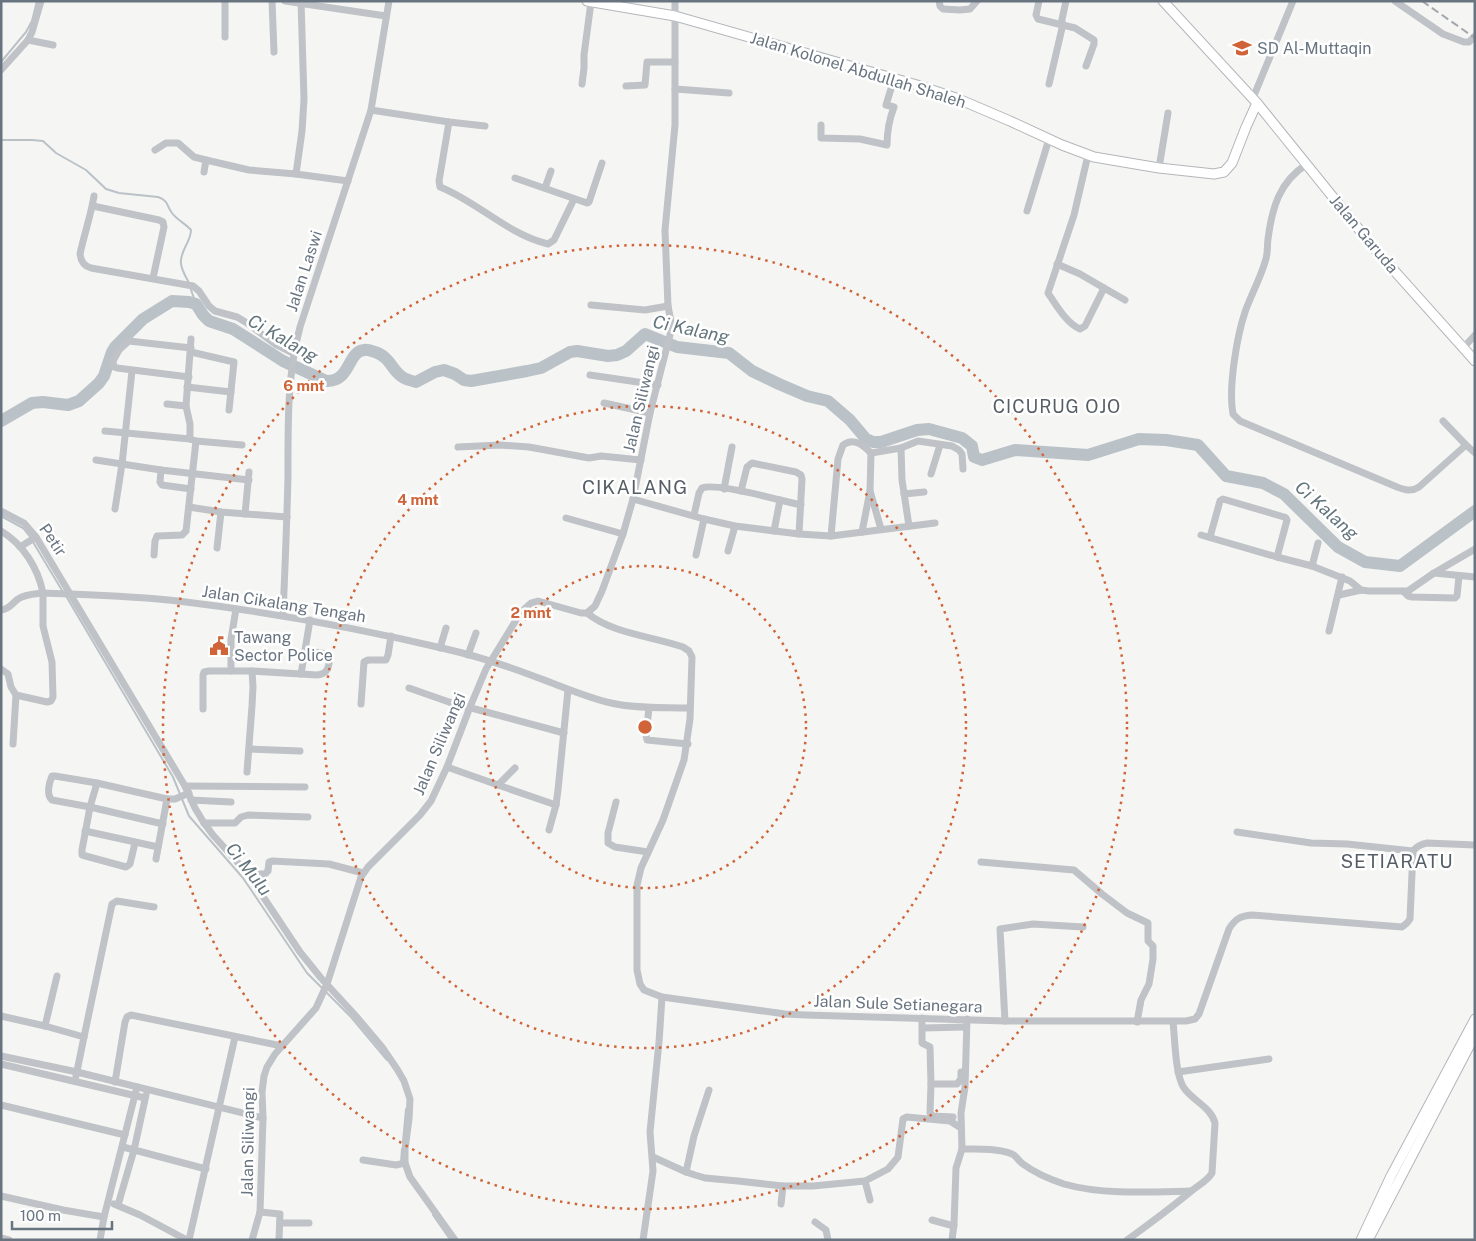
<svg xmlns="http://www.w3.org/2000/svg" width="1476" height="1241" font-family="'Public Sans',sans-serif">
<rect width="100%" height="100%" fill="#f5f6f3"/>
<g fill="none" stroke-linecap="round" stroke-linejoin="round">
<g stroke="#bac2c8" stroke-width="2">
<polyline points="1,62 26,32 32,21 37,1"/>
<path d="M 1,140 L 32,140 L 43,141 L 56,153 L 86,170 L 106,189 L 119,193 L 158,197 C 169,201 166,205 172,213 C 176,219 186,224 191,230 C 191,242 179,252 181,264 C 182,271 186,277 189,283"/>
<polyline points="190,287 196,304"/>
<polyline points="1,516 23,528 31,538"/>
<polyline points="33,542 63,592"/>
<polyline points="66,596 173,777 189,816 243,878 307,973 322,988"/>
<polyline points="325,991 351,1017 387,1060"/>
<polyline points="403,1142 406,1109"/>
<polyline points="401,1162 402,1149"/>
<polyline points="433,1215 449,1238"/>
</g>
<path stroke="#bac2c8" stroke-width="12" d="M 1,421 L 32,403 L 43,402 L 68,405 L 79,401 L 99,383 L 104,376 L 112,352 L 115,347 L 143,319 L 172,301 L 189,302 L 196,304 L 203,315 L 209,321 L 233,329 L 283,361 L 326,381 C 351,382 347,352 364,350 C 367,349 372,351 375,352 C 391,357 392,372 404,378 C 408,380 412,381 416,382 L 435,372 L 444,370 L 455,374 L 464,380 L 471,381 L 527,371 L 541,368 L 570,352 L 577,351 L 608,356 L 617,355 L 626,351 L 645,334 L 677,347 L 729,353 L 752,371 L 779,384 L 807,396 L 828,401 L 850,420 L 866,439 L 873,442 L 881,442 L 917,430 L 929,429 L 962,438 L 972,446 L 974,457 L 982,460 L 1015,450 L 1088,455 L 1139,439 L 1166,440 L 1198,445 L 1226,476 L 1263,483 L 1284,494 L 1338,547 L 1365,562 L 1400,566 L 1475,511"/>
<g stroke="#b3b6ba" stroke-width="11">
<g id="major">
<polyline points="587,1 675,16 917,85 956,98 1010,121 1062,145 1094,157 1159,168 1214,174 1224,172 1232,163 1246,127 1257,103"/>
<polyline points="1163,1 1257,103 1374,248 1475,361"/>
<polyline points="1361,1240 1391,1176 1475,1019"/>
<polyline points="1368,1240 1475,1035"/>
</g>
</g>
<g stroke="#bfc2c6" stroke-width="7">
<polyline points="272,1 274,52"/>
<polyline points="285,1 386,16"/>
<polyline points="939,1 940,6 943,9 960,10 970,9 977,1"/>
<polyline points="1039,1 1036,15 1038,19 1075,28 1094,40 1094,44 1086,66"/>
<polyline points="1395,1 1443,34 1464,42 1469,42 1475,36"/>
<polyline points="1061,24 1066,1"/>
<polyline points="225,37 225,1"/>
<polyline points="28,40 53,45"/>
<polyline points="1,70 28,40 32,32 41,1"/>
<polyline points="582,84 584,68 584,55 591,2"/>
<polyline points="1049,84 1063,24"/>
<polyline points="626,86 645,85 647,62 675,62"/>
<polyline points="675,89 729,93"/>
<polyline points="1253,98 1293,1"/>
<polyline points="371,110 449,122 485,126"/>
<path d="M 449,122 L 439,181 L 440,187 C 478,202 507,234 548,244 L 554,240 L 574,199"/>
<path d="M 821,125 L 821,138 L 860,139 L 887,145 C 887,131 889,120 894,107 L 886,105 L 894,79"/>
<polyline points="155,150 166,143 178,143 194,157 206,160 249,170 296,174 348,181"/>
<path d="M 1088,155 L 1074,215 L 1048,293 C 1056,305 1067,324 1080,329 L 1085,326 L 1104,288 L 1125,300"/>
<path d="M 1307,164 C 1279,182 1272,208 1268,239 C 1267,247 1268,255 1265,262 C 1260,279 1251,295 1245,312 C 1237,336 1228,388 1233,414 L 1240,421 L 1397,487 C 1405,490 1411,492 1419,487 L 1466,445 L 1475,453"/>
<polyline points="1159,168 1168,113"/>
<polyline points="204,172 206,160"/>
<polyline points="296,174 302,131 304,99 301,1"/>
<polyline points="515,178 587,203 589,202 602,163"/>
<polyline points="545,188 551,171"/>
<path d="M 94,196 C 91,215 84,235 80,254 C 81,262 84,266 91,268 L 193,286 L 199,291 L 209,306 L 215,311 L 237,317 L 247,323 L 275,344 L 293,353"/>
<polyline points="93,206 159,220 163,222 164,227 153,278"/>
<polyline points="1027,211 1049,139"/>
<polyline points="1057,264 1080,274 1104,288"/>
<polyline points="591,305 645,310 668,306"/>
<polyline points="191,339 186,406 190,424 190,439 196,441 242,445"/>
<polyline points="1463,348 1475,335"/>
<polyline points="191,352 234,362 229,410"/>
<polyline points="590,375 658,385"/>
<polyline points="189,377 117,368 114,367 113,361 119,350 129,341 191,348"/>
<polyline points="187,387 231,392"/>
<polyline points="604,403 650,413"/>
<polyline points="167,404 186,406"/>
<polyline points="1443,421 1466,445"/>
<polyline points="105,431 190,439"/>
<polyline points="458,447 500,445 529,447 589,458 601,456 641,460"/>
<polyline points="901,448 918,441 952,446 959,450 962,454 963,469"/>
<polyline points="96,460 161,470 249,480"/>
<polyline points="161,470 160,482 162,485 191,489"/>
<polyline points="931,474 940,445"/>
<polyline points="724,489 732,447"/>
<polyline points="741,491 747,467 752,463 796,472 801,475 802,479 799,534"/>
<polyline points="870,491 881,529"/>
<polyline points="904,494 924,492"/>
<polyline points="633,499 704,519 735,526 799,534 831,536 935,523"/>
<polyline points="780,500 801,505"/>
<polyline points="189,507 221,512 287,517"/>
<polyline points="115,509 122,464 132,371"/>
<polyline points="1,511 24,523 36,537 185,786 195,808 204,823 213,835 248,874 300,952 321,978 355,1015 382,1047 397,1069 404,1081 410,1099 409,1119 405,1149 405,1163 410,1177 455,1240"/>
<polyline points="245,514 249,472"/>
<path d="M 694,515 L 699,493 L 702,488 C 715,483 764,496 780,500 L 774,531"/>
<polyline points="566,518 623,534"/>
<path d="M 1,531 C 23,544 38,568 43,593 C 88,595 133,596 178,601 C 269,612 358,628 446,649 C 477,656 507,666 536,677 C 561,686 585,697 611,703 C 637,709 664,707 690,708"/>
<polyline points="862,532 870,491 871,453"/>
<polyline points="1201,535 1277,557 1312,566 1350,581 1361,590 1369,591 1408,591 1434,573 1475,549"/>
<path d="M 831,536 L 838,459 L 843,445 C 854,437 863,445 871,453 L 901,448 L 902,480 L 909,526"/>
<polyline points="1210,537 1220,501 1223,499 1284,517 1286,518 1287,520 1277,557"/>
<polyline points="20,547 36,537"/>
<polyline points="217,548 221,512"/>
<polyline points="728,551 735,526"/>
<polyline points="154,555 155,541 157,536 182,535 186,531 196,441"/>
<polyline points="696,555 704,519"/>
<polyline points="1312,566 1318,543"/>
<polyline points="1434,573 1475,577"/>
<polyline points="1404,592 1408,596 1412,597 1455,598 1457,596 1459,576"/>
<polyline points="1339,595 1361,590"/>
<polyline points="236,609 231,639 231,671 252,671 253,687 252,706 247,772"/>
<path d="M 1,610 C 10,609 12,603 18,599 C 25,594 35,594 43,593 L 43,626 L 52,662 L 53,697 L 51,701 L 47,702 L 16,695"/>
<path d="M 587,613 C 613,634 652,636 683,647 L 689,651 L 692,657 L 690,719 L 684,760 L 663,820 L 641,868 L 637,885 L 637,970 L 640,984 L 644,990 L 662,997 L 785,1014 L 806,1015 L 1005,1021 L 1186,1021 L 1195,1019 L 1199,1014 L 1229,929 C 1235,919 1240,916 1252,915 L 1402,927 L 1407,923 L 1410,919 L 1413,851 C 1417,846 1421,844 1427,843 L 1475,845"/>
<path d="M 283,615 C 285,568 287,521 288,475 C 288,425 287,375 300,327 L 371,110 L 389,1"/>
<polyline points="1329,631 1342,577"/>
<polyline points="440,648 446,628"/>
<polyline points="468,655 476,633"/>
<polyline points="1,669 8,674 11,687 16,695 13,744"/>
<path d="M 252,671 L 317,675 C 328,674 330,666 329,656 L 326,654 L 305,650"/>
<polyline points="301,674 310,620"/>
<polyline points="409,688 449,702 564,733"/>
<polyline points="361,704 364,662 368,660 386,660 388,655 391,636"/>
<polyline points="649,708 646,735 647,740 688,744"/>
<polyline points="203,709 203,675 204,672 209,671 231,671"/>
<polyline points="249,749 300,751"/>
<polyline points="447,767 498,785 515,768"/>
<polyline points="97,783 90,807 82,850 82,855 126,867 130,864 135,843"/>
<polyline points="498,785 556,805"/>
<polyline points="185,786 305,787"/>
<polyline points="191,800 231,802"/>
<polyline points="616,802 608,833 608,843 615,847 648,852"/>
<polyline points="204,823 235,823 241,817 248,815 308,817"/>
<path d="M 163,824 L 90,807 L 52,800 C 46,795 49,783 52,776 L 55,776 L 97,783 L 167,799"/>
<polyline points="549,830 556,805 558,790 568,690"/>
<polyline points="85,831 158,847"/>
<polyline points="1237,832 1311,843 1347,844 1413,851"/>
<polyline points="156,859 167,799 175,799 189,793"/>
<polyline points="981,862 1074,870 1102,894 1127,913 1148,923 1148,941 1153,946 1153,959 1149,984 1141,1000 1137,1022"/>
<polyline points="248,874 265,874 268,871 269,862 272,861 329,864 363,873"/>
<polyline points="1,1016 45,1026 84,1037 76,1076"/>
<polyline points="922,1018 922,1043 930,1047 931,1084 930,1113 933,1116 953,1117"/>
<polyline points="1005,1021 1000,929 1033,924 1083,927"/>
<polyline points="45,1026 57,976"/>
<polyline points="923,1028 966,1027"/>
<polyline points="84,1037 112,904 117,901 154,907"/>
<polyline points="1,1056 77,1072 263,1118"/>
<polyline points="1,1064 145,1098"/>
<polyline points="1178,1072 1269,1059"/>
<polyline points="115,1082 125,1022 127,1017 131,1015 282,1046"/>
<polyline points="931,1084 957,1084 961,1079 961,1072"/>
<polyline points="1,1105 125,1135"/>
<polyline points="123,1147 206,1169"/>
<polyline points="962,1149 961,1113 965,1087 967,1019"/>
<polyline points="653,1157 686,1172 695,1175 705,1178 738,1181 783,1186 813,1186 865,1181 888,1169 898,1157 903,1119 907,1117 950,1121 961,1128"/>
<polyline points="363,1160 396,1165 405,1163"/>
<polyline points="686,1172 694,1136 709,1090"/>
<polyline points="865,1181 870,1200"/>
<polyline points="1,1196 63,1210 104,1217"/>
<polyline points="114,1204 140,1215 187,1240"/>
<polyline points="781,1204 783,1186"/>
<polyline points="118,1205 134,1150 146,1095"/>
<polyline points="260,1212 280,1214 279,1239"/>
<polyline points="932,1220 954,1226"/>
<polyline points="815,1222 826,1230 828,1240"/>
<polyline points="280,1223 309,1223"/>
<polyline points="1,1238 9,1240"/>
<polyline points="100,1240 104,1217 137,1087"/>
<polyline points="189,1240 235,1037"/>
<polyline points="252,1240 260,1212 263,1118 262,1092 264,1076 267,1067 275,1054 316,1008 327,984 361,877 368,867 420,815 431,801 447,767 470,707 486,669 521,612 531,603 538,601 581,613 587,613 595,606 602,591 623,534 633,499 650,413 670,335 671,322 668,306 665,230 675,125 675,1"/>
<polyline points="643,1240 653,1171 650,1132 659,1042 662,997"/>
<path d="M 952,1240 L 954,1224 L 956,1168 L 962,1149 C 978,1149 997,1148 1012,1154 C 1017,1156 1018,1161 1023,1164 C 1035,1173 1049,1179 1064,1184 C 1102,1195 1151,1192 1190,1191"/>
<path d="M 1127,1240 C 1148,1225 1168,1210 1189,1193 C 1196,1186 1207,1182 1212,1173 L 1215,1123 C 1211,1107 1193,1101 1184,1088 C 1175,1075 1175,1038 1173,1022"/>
</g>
<use href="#major" stroke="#fff" stroke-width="9"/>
<polyline stroke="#a3a7ac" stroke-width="2" stroke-dasharray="8 4" stroke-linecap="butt" points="1422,1 1475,38"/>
</g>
<g fill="none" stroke="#d06438" stroke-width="2.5" stroke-dasharray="2.5 5">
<circle cx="645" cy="727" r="161"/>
<circle cx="645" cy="727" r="321"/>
<circle cx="645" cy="727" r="482"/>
</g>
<defs>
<g id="school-bare" transform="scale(1.5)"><path d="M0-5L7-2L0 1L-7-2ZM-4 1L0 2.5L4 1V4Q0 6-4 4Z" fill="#d06438" stroke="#fff" stroke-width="2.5" paint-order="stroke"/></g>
<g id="civic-bare" transform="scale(1.5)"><path d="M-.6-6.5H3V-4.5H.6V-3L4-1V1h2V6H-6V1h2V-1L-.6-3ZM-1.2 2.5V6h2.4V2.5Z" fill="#d06438" stroke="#fff" stroke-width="2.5" paint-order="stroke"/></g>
</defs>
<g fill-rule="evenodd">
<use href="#school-bare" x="1242" y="48"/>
<use href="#civic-bare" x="219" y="646"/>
</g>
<g text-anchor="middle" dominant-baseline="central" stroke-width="5" stroke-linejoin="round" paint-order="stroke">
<g font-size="16" fill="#687480" stroke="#fff" text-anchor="start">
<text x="1257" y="48">SD Al-Muttaqin</text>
<text x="234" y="637">Tawang<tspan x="234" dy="18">Sector Police</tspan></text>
</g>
<g font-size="16" fill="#687480" stroke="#fff">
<text transform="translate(858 70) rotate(17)">Jalan Kolonel Abdullah Shaleh</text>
<text transform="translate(1364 234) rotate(50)">Jalan Garuda</text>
<text transform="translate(304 271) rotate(-72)">Jalan Laswi</text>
<text transform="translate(641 399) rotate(-77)">Jalan Siliwangi</text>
<text transform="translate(53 540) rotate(56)">Petir</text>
<text transform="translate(284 604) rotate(9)">Jalan Cikalang Tengah</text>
<text transform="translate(439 744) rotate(-67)">Jalan Siliwangi</text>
<text transform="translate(898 1004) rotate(2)">Jalan Sule Setianegara</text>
<text transform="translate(248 1142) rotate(-89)">Jalan Siliwangi</text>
</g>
<g font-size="18" font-style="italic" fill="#63757d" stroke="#fff">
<text transform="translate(691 329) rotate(12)">Ci Kalang</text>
<text transform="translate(283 338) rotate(30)">Ci Kalang</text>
<text transform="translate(1327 510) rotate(42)">Ci Kalang</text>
<text transform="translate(249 869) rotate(52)">Ci Mulu</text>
</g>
<g font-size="18" letter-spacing="1" fill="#555e66" stroke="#fff">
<text x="1057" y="406">CICURUG OJO</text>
</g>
<g font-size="19" letter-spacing="1" fill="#555e66" stroke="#fff">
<text x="635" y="487">CIKALANG</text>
<text x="1397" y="861">SETIARATU</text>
</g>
</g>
<circle cx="645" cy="727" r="8" fill="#d06438" stroke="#fff" stroke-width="2.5"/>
<g font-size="15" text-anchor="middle" font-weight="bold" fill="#d06438" stroke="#fff" stroke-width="5" stroke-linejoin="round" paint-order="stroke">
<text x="304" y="391">6 mnt</text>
<text x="418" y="505">4 mnt</text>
<text x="531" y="618">2 mnt</text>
</g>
<rect width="1476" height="1241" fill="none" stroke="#687480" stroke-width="5"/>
<path d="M12 1221v8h100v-8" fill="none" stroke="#687480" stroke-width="2.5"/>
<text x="20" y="1221" font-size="15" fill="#687480" stroke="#ffffff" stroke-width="4" paint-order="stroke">100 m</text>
</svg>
